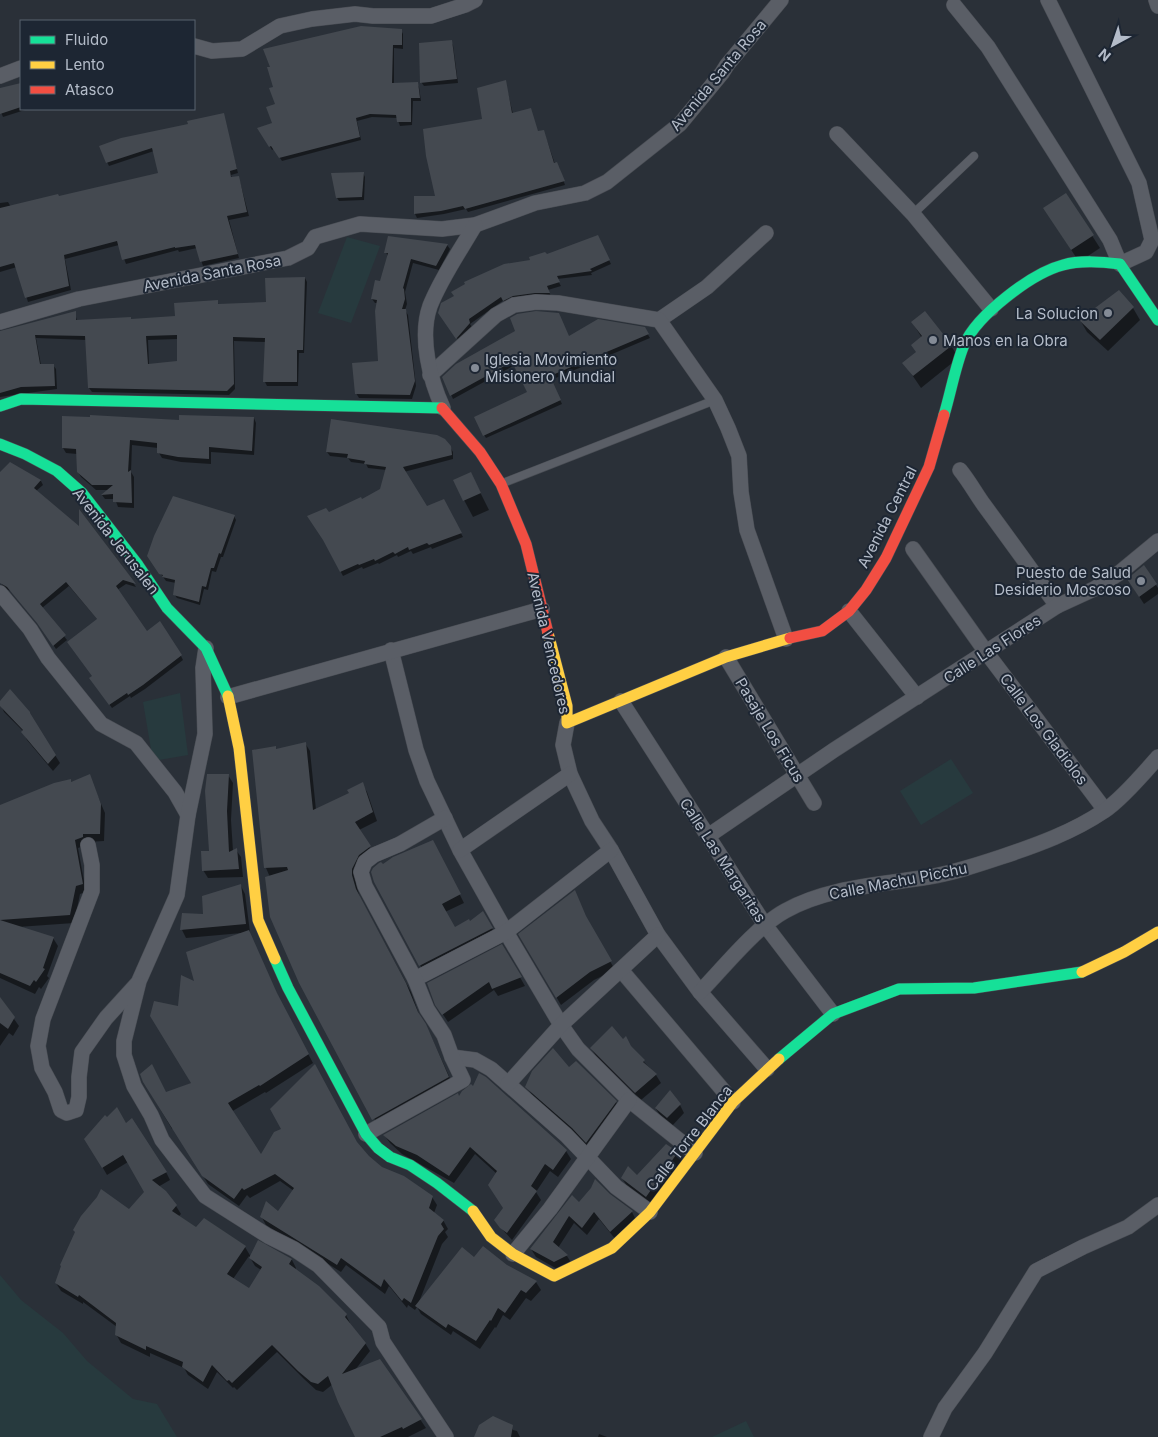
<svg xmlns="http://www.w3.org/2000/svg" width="1158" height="1437" font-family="Inter,sans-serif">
<rect width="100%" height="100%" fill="#2a3038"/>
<g fill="#273a3e">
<polygon points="347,237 380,246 351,323 318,313"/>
<polygon points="180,693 188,755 153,761 143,702"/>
<polygon points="951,759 973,793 921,825 900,791"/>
<polygon points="0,1275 21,1300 63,1333 87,1361 133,1399 157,1404 177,1437 0,1437"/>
<polygon points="746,1421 754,1437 712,1437"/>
</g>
<g fill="#0007" fill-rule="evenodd">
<polygon points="401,30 403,34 403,49 394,48 394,84 417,84 419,87 421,101 413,101 412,125 400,126 397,118 372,117 357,121 361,140 282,161 274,149 272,150 259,128 274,123 277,104"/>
<polygon points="451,42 453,45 458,83 424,86 421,82"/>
<polygon points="505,81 513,114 538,132 545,135 555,164 559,167 565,185 468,212 466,209 444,214 417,218 415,214 415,198 437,197"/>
<polygon points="21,84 21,109 28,109 3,117 0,110 0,89"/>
<polygon points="223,115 238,173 231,175 232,178 238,178 240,182 249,216 229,220 239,258 203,266 197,248 179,252 178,250 126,264 119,245 65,259 71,290 28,302 17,267 0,272 0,203 8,202 11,207 59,198 160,174 154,151 109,166 107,162 189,125"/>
<polygon points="363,173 365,177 364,200 339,201 337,198"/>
<polygon points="1066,195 1100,248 1079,262 1052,220"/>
<polygon points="599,240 611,264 591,273 592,275 557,279 561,286 548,290 551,296 506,303 504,300 470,324 472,327 459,341 442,316 532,261"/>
<polygon points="447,245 450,249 439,270 413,263 405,292 407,304 405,310 408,315 416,386 412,399 359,398 356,393 379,362 378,303 375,303 372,299 381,283 388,257 386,252"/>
<path d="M 305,278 L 307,282 L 304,353 L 299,353 L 298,386 L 267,386 L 265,382 L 266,342 L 234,341 L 235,389 L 229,395 L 92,392 L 89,388 L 86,340 L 36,338 L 41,365 L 53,365 L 56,369 L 57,389 L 0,397 L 0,332 L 75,313 L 77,321 L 131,320 L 177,317 L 217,302 L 219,305 L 267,303 ZM 178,339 L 179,362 L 149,365 L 148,340 Z"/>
<polygon points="1133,308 1140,320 1108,351 1087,332 1080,320"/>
<polygon points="912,322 950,344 958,357 957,359 921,388 904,363 917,353 922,338"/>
<polygon points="644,328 650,338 551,380 562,404 486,438 484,435 528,393 515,365 453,399 443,377 569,337"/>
<polygon points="254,418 256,423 254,455 211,452 211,464 181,462 162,458 159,453 158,448 132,445 131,472 134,477 134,508 118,507 115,499 105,499 102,495 109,490 96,490 81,477 78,472 77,454 66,453 63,448 181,421"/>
<polygon points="450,447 453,452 453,459 404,472 427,508 443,500 463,537 432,549 431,547 413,554 411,551 398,557 397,555 379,564 378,563 363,569 362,567 343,576 325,542 328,513 362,500 381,490 386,470 368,468 366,464 351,462 348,458 330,456 327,452"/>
<polygon points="10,464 41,481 43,485 36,491 127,573 136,587 126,584 117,590 147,633 181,656 183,660 145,689 131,698 130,696 112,708 93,682 98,620 69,586 42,608 67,640 56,649 41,627 11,591 4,588 2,584 0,577 0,474"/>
<polygon points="471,474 489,510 473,517 464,500"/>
<polygon points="234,516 236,520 223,557 221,557 216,572 212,571 208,590 204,589 200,605 177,598 174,594 176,583 166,581 151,560"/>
<polygon points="1156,585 1158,588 1158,594 1144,604 1133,587"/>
<polygon points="0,703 55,755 60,763 53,771 27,740 23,731 4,712"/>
<polygon points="305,743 310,751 316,810 350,794 362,784 367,792 377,821 359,830 374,855 356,877 356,884 360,898 411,992 421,1020 430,1034 453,1085 378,1127 266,868 275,747 277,750"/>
<polygon points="228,775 233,783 231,820 233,851 236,850 241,857 243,877 208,878 203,870 210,852"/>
<polygon points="89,776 105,813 104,841 87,842 87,845 78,848 86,892 80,894 74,923 18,927 53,938 58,946 47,976 49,978 41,989 39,987 35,994 0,978 0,807"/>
<polygon points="437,849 464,903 445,912 455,929 469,923 483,913 497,937 425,974 375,882 382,866"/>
<polygon points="241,886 245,894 250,932 249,932 281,1003 313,1063 266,1093 265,1092 231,1112 261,1156 356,1144 368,1157 382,1168 432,1197 437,1205 434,1213 443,1220 448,1229 445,1232 448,1237 442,1244 419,1302 475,1259 506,1266 536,1282 541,1290 531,1301 526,1298 510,1320 503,1315 496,1328 495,1327 480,1349 453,1331 451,1335 421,1314 417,1307 415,1310 408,1305 407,1308 389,1286 385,1294 346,1265 341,1272 266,1225 261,1216 278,1212 294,1191 280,1181 250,1198 247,1195 239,1206 208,1184 174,1128 172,1129 144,1082 166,1093 192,1083 179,1007 196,983 242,933 186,938 182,930 205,916"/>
<polygon points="590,925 615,970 594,980 561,1005 520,935"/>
<polygon points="502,946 525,986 498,996 494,990 448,1022 442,1013"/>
<polygon points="0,999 19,1026 13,1036 9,1033 0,1046"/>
<polygon points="591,1048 632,1049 656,1075 661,1083 641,1100 596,1056"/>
<polygon points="569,1069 616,1102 620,1110 591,1150 532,1095 527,1087"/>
<polygon points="459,1098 566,1151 571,1159 558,1177 550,1171 536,1192 541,1200 512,1240 501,1228 504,1208 497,1174 475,1154 454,1183 402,1154 390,1143 385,1136"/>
<polygon points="680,1105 684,1113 672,1126 661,1117 656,1109"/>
<path d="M 126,1125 L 166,1172 L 170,1180 L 158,1187 L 166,1192 L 176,1206 L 181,1214 L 178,1217 L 196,1229 L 245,1247 L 251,1257 L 289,1258 L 292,1260 L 296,1268 L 295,1270 L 346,1315 L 350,1323 L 349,1325 L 365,1343 L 370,1351 L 355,1370 L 380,1360 L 426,1428 L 408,1437 L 356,1437 L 333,1384 L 323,1392 L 316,1390 L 304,1379 L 277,1352 L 237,1390 L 234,1387 L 233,1388 L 217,1372 L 208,1389 L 188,1375 L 184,1368 L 150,1353 L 150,1357 L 121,1343 L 116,1334 L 117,1327 L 83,1302 L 83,1304 L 61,1291 L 56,1283 L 130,1211 L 146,1192 L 128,1162 L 107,1175 L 86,1139 ZM 249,1256 L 255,1266 L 261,1270 L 249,1290 L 233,1279 Z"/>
<polygon points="677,1153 682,1160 650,1204 627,1186 622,1178 637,1176"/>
<polygon points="610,1195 632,1212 636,1220 616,1240 599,1219 587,1235 574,1223 558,1248 567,1256 572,1264 559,1270 536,1257 531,1249 579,1204"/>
<polygon points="510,1426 513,1430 517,1431 520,1437 475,1437"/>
<polygon points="599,1434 607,1437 598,1437"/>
</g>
<g fill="#444950" fill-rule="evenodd">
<polygon points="361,26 402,29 402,45 393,45 392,83 418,82 420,98 411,98 411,122 397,122 396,115 370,114 356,118 360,137 279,158 271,146 269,147 257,128 272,123 266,107 275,104 269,88 273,87 267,67 270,67 263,49"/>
<polygon points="452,40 457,79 420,83 419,43"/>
<polygon points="506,80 512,113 531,108 538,131 544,130 554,163 557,162 565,181 465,209 463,206 441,211 414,214 414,196 435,196 426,156 423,129 482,119 477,88"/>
<polygon points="21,83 21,107 0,114 0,88"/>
<polygon points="224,113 237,169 230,171 231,177 239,176 247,212 227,216 238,254 200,262 195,245 175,248 175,247 122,260 117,241 64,255 69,286 25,298 14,263 0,267 0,208 58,194 59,196 158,173 152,148 106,163 99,146 121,138 188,124 187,121"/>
<polygon points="364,172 362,197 336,198 331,173"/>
<polygon points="1066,193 1094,235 1071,250 1043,208"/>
<polygon points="598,235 610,260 590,269 592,271 557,276 560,282 547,286 550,293 535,293 513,296 503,301 501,297 469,319 470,323 456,339 438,313 441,303 454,296 451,292 465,284 464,282 504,264 530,260 529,257 545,252 547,254"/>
<polygon points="388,236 448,244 436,266 411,259 403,288 404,289 405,299 402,309 406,309 415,381 410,395 355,394 352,363 378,361 375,311 377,300 371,299 375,280 380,281 388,253 384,253"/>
<path d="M 305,277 L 303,350 L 297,350 L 297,382 L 263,382 L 265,338 L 233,337 L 234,384 L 227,391 L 88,388 L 85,336 L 35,335 L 40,364 L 54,364 L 55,386 L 21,387 L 0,393 L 0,331 L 76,311 L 76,320 L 131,317 L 131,319 L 175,316 L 174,303 L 218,300 L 218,304 L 266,302 L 265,278 ZM 177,335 L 177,361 L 148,364 L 146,336 Z"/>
<polygon points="1119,290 1134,307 1100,340 1079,320"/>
<polygon points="536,311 559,313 569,336 598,319 645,327 649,334 550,376 561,400 483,436 474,417 527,392 512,362 450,396 442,377 456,364 515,331 510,318 517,314"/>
<polygon points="925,311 951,344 950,347 913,376 902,363 916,352 911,345 922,336 911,322"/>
<polygon points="90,415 179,420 179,415 254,417 252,451 209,447 209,459 178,457 157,453 157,443 130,440 128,472 131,470 132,503 113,502 113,494 101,495 113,485 92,485 77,472 76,449 62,448 62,416 90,417"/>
<polygon points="331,419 437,435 445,439 451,446 452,455 403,467 427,506 444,499 462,533 429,545 427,543 409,550 408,547 395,554 393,552 375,561 374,559 359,565 358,564 340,572 323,540 307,516 326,508 329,512 361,497 362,499 380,489 386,467 364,464 365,461 347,458 348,454 326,452"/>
<polygon points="10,462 41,480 34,488 79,526 79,509 136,584 123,580 116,586 147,631 160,621 182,655 143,685 128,695 127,693 109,705 89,678 92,676 67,642 97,619 66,582 40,604 66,635 53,646 37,623 7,587 0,583 0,472"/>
<polygon points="471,472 481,493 463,501 453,480"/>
<polygon points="173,496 235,515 221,554 219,553 214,568 211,568 206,587 202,586 199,602 173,595 175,580 162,577 163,575 159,574 147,556 154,536"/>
<polygon points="1144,565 1157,584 1139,597 1127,579"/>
<polygon points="10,689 30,712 30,713 56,755 48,764 21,732 23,730 0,706 0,701"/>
<polygon points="306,742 313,810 349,793 347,790 363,782 373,812 355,822 371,846 359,855 352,869 352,875 356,889 406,983 418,1012 426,1024 449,1077 372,1120 299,983 270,917 265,877 288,870 287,867 264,868 252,750 276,746 276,749"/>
<polygon points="90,774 101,804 100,834 83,834 83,837 75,840 83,884 76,886 70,915 0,920 0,805 54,783 71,779 71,782"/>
<polygon points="207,774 229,774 227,811 229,852 237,848 239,869 202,871 201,851 209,851 205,791"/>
<polygon points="433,840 461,894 442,904 455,927 469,919 470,921 483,911 493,928 419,966 374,882 371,872 373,868 379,863 381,862 383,864 393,857"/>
<polygon points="241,884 246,924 180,930 182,913 203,914 202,896"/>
<polygon points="575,890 586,916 612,961 590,972 556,998 518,934"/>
<polygon points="0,920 54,937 43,968 45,969 36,982 34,980 30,986 0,973"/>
<polygon points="249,930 277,993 309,1054 260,1086 259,1085 228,1103 261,1154 274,1132 281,1129 270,1109 315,1064 357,1142 369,1156 382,1167 404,1176 433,1196 429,1208 444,1220 441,1224 444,1229 438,1236 411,1303 404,1298 402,1301 384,1279 381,1287 341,1258 337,1265 260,1217 266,1201 278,1211 294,1188 275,1174 244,1190 242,1188 234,1199 202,1176 143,1082 140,1074 152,1064 166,1092 191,1083 150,1016 154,1001 178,1006 181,975 194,981 186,952"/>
<polygon points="502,944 522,977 492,989 489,982 442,1015 435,1005 427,983"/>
<polygon points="0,997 15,1017 8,1029 0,1023"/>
<polygon points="612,1026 623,1039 626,1036 631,1046 645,1060 643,1062 657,1074 635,1093 590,1048"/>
<polygon points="553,1048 569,1067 576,1061 617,1101 586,1143 572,1128 525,1087 532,1071"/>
<polygon points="479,1073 486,1077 567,1150 553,1170 545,1164 531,1186 537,1191 507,1233 500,1228 494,1220 503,1208 488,1185 497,1171 470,1147 449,1176 417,1155 396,1146 383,1135 458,1093 459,1096 462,1091 471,1084 473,1086"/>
<polygon points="670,1090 681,1104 667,1118 655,1108"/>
<polygon points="117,1107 126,1123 132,1118 167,1172 152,1180 166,1191 177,1205 172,1211 196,1227 204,1218 246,1246 227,1274 249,1288 262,1267 249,1258 258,1240 292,1259 289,1264 319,1286 347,1314 345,1317 366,1343 342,1374 380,1359 422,1419 403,1429 402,1427 380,1437 355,1437 338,1402 328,1376 318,1384 311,1382 298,1371 272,1345 232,1383 229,1380 227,1381 212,1365 203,1382 182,1367 183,1362 146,1346 146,1350 115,1335 116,1323 79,1295 78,1297 55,1283 61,1266 60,1265 75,1232 73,1230 81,1216 97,1197 101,1189 129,1209 144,1192 123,1155 102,1168 84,1139 105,1115 107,1117"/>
<polygon points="666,1144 678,1152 646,1197 621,1178 628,1166 637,1175"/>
<polygon points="595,1179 610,1194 633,1211 610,1232 594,1212 582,1228 569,1216 553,1242 568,1255 554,1262 530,1249 572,1195 579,1202 591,1188"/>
<polygon points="483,1246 507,1265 537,1281 526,1293 521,1290 505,1313 498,1308 491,1321 490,1320 476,1341 448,1324 446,1328 415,1306 462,1247 474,1257"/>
<polygon points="493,1416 513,1425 511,1437 474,1437 479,1425"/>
</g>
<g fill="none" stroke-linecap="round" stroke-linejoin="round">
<g stroke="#484c53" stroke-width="9">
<g id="lane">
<polyline points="913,214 974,156"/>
<polyline points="503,483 715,400"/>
</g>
</g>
<g stroke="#484c53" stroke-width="16">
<g id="street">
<polyline points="1156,0 1158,6"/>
<polyline points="954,5 988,47 1110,240 1120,264 1146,252 1152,240 1139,183 1048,0"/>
<polyline points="194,46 212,51 242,49 280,26 312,19 355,14 373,16 431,16 465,5 475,0"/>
<polyline points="0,76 21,68"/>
<polyline points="837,134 913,214 991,309"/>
<polyline points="659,320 707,287 766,233"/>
<polyline points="0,322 79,299 288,258 308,248 315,237 360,224 442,229 475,225 535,203 585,193 607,182 680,124 722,73 727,65 781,0"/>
<polyline points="430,375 496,315 514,305 536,302 558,303 659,320 715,400 728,428 739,456 741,492 747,530 786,639"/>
<path d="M 443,408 C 430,380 419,337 430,306 C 441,278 460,251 475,225"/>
<path d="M 960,470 C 969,481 976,494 984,505 C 1009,539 1033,572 1057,606"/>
<polyline points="913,549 986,652 1105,810"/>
<polyline points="0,593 30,629 48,658 101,724 136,743 175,792 188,815"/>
<polyline points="849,611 917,697"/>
<polyline points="206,648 203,668 205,734 188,815 177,895 139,981 124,1041 124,1055 134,1086 151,1115 162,1140 205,1196 268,1236 294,1249 318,1265 379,1327 383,1342 446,1437"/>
<polyline points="391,650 416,750 427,781 460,850 506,932 561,1025 578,1049 629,1100 695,1153"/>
<polyline points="726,657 814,803"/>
<polyline points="228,697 542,609"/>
<polyline points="621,701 765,925 833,1014"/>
<polyline points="567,723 563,745 570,774 592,821 611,850 658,935 700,992 767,1069"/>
<polyline points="708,836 834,750 1057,606 1094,589 1118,574 1158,541"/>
<polyline points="88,845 92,865 92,891 43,1019 38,1046 42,1068 55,1092 61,1110 67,1113 76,1110 79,1097 79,1077 82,1052 106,1018 137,984"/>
<polyline points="460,850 570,774"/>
<polyline points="621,970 733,1102"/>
<polyline points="415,979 506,932 611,850"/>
<path d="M 700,992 C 724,967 756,927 785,911 C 828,887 880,885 928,877 C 953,873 977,865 1001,857 C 1037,845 1073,832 1104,811 C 1122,799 1144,773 1158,757"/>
<polyline points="452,1057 475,1060 491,1069 566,1135 616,1187 650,1212"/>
<polyline points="508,1084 561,1025 658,935"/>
<polyline points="366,1134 463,1080 452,1057 444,1035 427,1009 415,979 365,886 361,872 365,862 374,855 400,844 445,818"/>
<polyline points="513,1254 550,1209 629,1100"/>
<polyline points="931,1437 945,1408 985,1353 1036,1271 1083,1247 1128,1227 1158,1205"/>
</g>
</g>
<g stroke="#484c53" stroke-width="12">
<g id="fast">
<polyline points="0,406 21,399 442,408"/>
<path d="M 944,415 C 951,392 955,367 964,345 C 977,315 1032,273 1063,265 C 1081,260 1102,262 1120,264 L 1158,320"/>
<polyline points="0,444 25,454 57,471 82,493 138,565 167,608 206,648 228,696"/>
<polyline points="275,959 288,988 366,1134 378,1148 390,1157 410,1165 437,1183 473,1211"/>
<polyline points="779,1059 833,1014 899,989 974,988 1082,972"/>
</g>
</g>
<g stroke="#484c53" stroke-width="12">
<g id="slow">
<polyline points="548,633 567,706 567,723 726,657 790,638"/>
<polyline points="228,696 239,748 258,920 275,959"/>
<polyline points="1082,972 1124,952 1158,932"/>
<polyline points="473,1211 491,1237 513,1254 554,1276 612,1248 650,1212 733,1102 779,1059"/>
</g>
</g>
<g stroke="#484c53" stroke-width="12">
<g id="jam">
<polyline points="442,408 480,452 501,484 526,544 548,633"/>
<polyline points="790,638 822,631 849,611 866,590 886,558 929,467 944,415"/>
</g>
</g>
<use href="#lane" stroke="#5a5e66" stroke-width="8"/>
<use href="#street" stroke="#5a5e66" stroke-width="15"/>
<use href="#fast" stroke="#16e098" stroke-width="11"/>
<use href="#slow" stroke="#ffcf43" stroke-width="11"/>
<use href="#jam" stroke="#f24e42" stroke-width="11"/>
</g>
<g fill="#848b96" stroke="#1d2633" stroke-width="2">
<circle cx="1108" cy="313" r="5"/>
<circle cx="933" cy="340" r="5"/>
<circle cx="475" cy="368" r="5"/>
<circle cx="1141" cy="581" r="5"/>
</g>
<g text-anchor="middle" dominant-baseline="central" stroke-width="4" stroke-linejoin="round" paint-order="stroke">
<g font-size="15" fill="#b4bcc9" stroke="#1d2633">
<text transform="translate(718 75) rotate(-50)">Avenida Santa Rosa</text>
<text transform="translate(212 273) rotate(-11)">Avenida Santa Rosa</text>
<text transform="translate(887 517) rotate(-63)">Avenida Central</text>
<text transform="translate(116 541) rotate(52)">Avenida Jerusalen</text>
<text transform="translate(549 643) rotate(77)">Avenida Vencedores</text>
<text transform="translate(992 649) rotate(-33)">Calle Las Flores</text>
<text transform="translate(1044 729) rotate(53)">Calle Los Gladiolos</text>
<text transform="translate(770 730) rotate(59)">Pasaje Los Ficus</text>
<text transform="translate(723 860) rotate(57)">Calle Las Margaritas</text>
<text transform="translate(898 881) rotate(-11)">Calle Machu Picchu</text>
<text transform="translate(689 1138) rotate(-52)">Calle Torre Blanca</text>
</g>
<g font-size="15" fill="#b4bcc9" stroke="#1d2633" text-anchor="end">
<text x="1098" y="313">La Solucion</text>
<text x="943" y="340" text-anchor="start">Manos en la Obra</text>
<text x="485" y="359" text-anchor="start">Iglesia Movimiento<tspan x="485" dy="17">Misionero Mundial</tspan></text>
<text x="1131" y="572">Puesto de Salud<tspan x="1131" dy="17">Desiderio Moscoso</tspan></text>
</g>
</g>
<rect x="20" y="20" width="175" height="90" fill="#1d2633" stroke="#59626f"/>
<rect x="30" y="36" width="25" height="8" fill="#16e098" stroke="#59626f"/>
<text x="65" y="45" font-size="15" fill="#b4bcc9">Fluido</text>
<rect x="30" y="61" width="25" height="8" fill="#ffcf43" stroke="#59626f"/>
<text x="65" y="70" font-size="15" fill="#b4bcc9">Lento</text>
<rect x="30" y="86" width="25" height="8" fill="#f24e42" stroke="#59626f"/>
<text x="65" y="95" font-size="15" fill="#b4bcc9">Atasco</text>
<g transform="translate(1113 45) rotate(220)" stroke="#1d2633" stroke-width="4" paint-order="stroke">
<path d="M0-4L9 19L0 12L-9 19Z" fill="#b4bcc9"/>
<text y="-8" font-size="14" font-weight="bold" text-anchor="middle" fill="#b4bcc9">N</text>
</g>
</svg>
